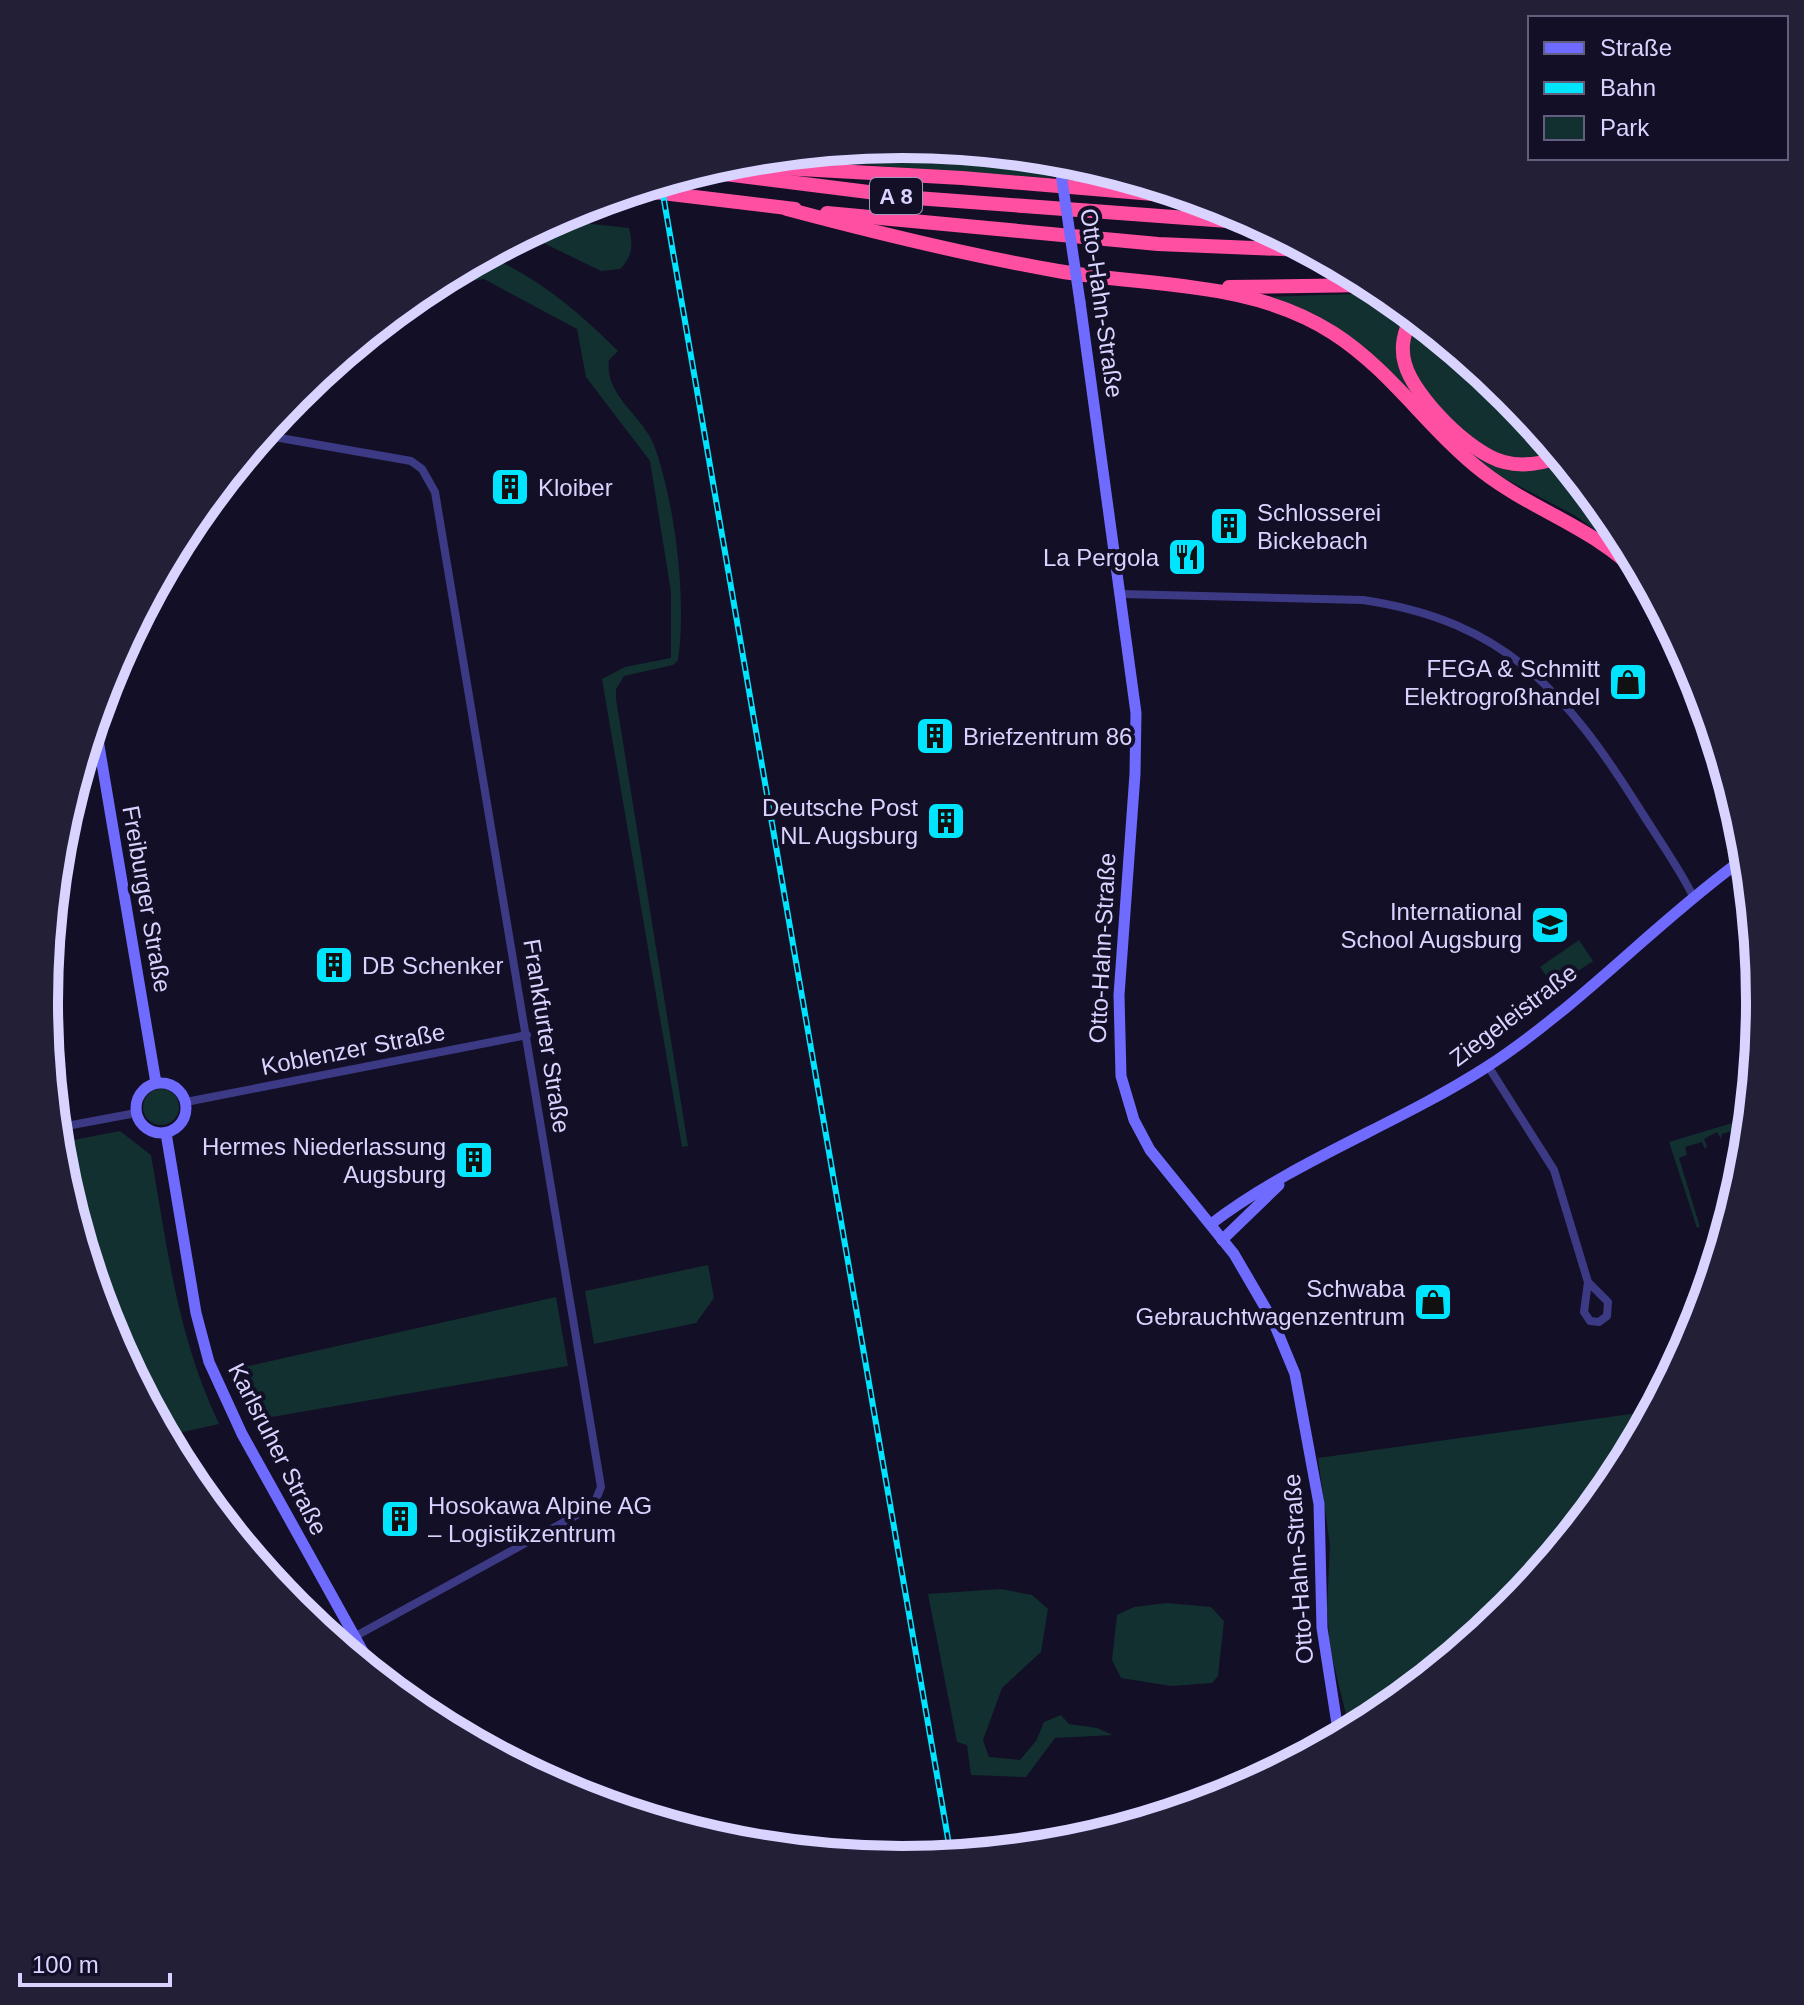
<svg xmlns="http://www.w3.org/2000/svg" width="1804" height="2005" font-family="Helvetica,sans-serif">
<rect width="100%" height="100%" fill="#130f26"/>
<g fill="#12302f">
<polygon points="902,145 1047,159 1050,178 765,158"/>
<path d="M 555,220 L 629,228 C 633,245 633,256 620,269 L 601,271 L 527,235 Z"/>
<path d="M 488,256 C 539,278 579,312 618,351 L 609,360 C 604,395 642,415 654,445 C 675,502 687,600 678,660 L 673,665 L 624,676 L 616,689 L 616,699 L 688,1146 L 682,1147 L 602,679 L 625,667 L 671,658 L 671,592 L 650,461 L 586,377 L 577,329 L 484,279 L 426,288 Z"/>
<polygon points="1384,293 1509,396 1616,526 1632,556 1574,515 1490,471 1467,453 1376,361 1264,297"/>
<polygon points="1579,940 1593,961 1554,987 1540,967"/>
<circle cx="161" cy="1107" r="18"/>
<polygon points="1749,1118 1748,1126 1722,1134 1721,1139 1717,1132 1704,1139 1707,1146 1705,1149 1702,1142 1685,1147 1687,1155 1679,1158 1700,1227 1697,1228 1669,1142"/>
<path d="M 120,1131 L 151,1155 C 168,1251 177,1335 219,1424 L 165,1436 L 109,1330 L 60,1169 L 58,1143 Z"/>
<polygon points="708,1265 714,1298 696,1323 594,1344 585,1291"/>
<polygon points="556,1297 568,1366 254,1420 230,1370"/>
<polygon points="1652,1411 1615,1480 1508,1610 1378,1716 1350,1731 1330,1649 1327,1608 1330,1546 1318,1458"/>
<polygon points="1001,1589 1032,1595 1048,1609 1041,1652 1002,1688 983,1740 989,1757 1020,1760 1036,1741 1044,1722 1061,1715 1069,1724 1097,1728 1113,1735 1055,1738 1026,1777 971,1775 967,1745 957,1742 928,1594"/>
<polygon points="1167,1603 1211,1607 1224,1621 1218,1676 1212,1683 1171,1686 1121,1678 1112,1660 1117,1615 1134,1607"/>
</g>
<g fill="none" stroke-linecap="round" stroke-linejoin="round">
<polyline stroke="#312d47" stroke-width="11" stroke-dasharray="11 5.5" stroke-linecap="butt" points="1735,865 1746,856"/>
<g stroke="#3d3a85" stroke-width="8">
<polyline points="263,435 411,461 422,469 435,492 601,1487 595,1502 586,1510 354,1637"/>
<path d="M 1121,594 L 1363,600 C 1505,621 1566,692 1639,808 C 1657,837 1678,866 1693,896"/>
<polyline points="1488,1066 1554,1170 1588,1282 1608,1302 1607,1316 1599,1322 1590,1321 1584,1312 1588,1282"/>
<polyline points="186,1102 527,1035"/>
<polyline points="56,1128 136,1113"/>
</g>
<g stroke="#6f6bff" stroke-width="11">
<polyline points="1080,302 1136,713 1135,774 1119,995 1121,1076 1134,1120 1150,1150 1234,1254 1273,1321 1295,1374 1319,1504 1322,1628 1339,1737"/>
<polyline points="95,722 156,1083"/>
<circle cx="161" cy="1108" r="25"/>
<polyline points="166,1133 196,1313 209,1362 242,1434 376,1675"/>
<path d="M 1211,1224 C 1295,1160 1396,1125 1485,1068 C 1575,1010 1649,929 1735,865"/>
<polyline points="1222,1240 1279,1185"/>
</g>
<g stroke="#ff4fa3" stroke-width="14">
<polyline points="734,168 763,167 962,178 1189,197"/>
<polyline points="701,171 916,198 1255,223"/>
<polyline points="637,190 795,209"/>
<path d="M 787,209 C 877,233 967,255 1058,271 C 1150,287 1251,280 1333,333 C 1391,370 1429,430 1483,472 C 1535,512 1598,529 1643,578"/>
<polyline points="827,213 1158,244 1305,250"/>
<polyline points="1229,287 1370,285"/>
<path d="M 1412,316 C 1404,332 1400,347 1405,364 C 1414,397 1471,454 1504,462 C 1523,467 1541,464 1559,457"/>
<polyline points="1737,814 1745,845"/>
</g>
<g stroke="#00e5ff" stroke-width="6">
<polyline id="rail" points="661,183 951,1856"/>
</g>
<use href="#rail" stroke="#130f26" stroke-width="3" stroke-dasharray="9" stroke-linecap="butt"/>
<polyline stroke="#6f6bff" stroke-width="11" points="1059,160 1080,302"/>
</g>
<defs>
<g id="building-square" transform="scale(2)"><rect x="-9" y="-9" width="18" height="18" rx="4" fill="#00e5ff" stroke="#130f26"/><path d="M-4-6H4V6H1V3H-1V6H-4ZM-2.5-4.3h1.7v1.8h-1.7ZM.8-4.3h1.7v1.8H.8ZM-2.5-1h1.7V.8h-1.7ZM.8-1h1.7V.8H.8Z" fill="#111"/></g>
<g id="restaurant-square" transform="scale(2)"><rect x="-9" y="-9" width="18" height="18" rx="4" fill="#00e5ff" stroke="#130f26"/><path d="M-5-6h1v4h1v-4h1v4h1v-4h1v5L-1.5 .5V6h-2V.5L-5-1ZM5-6V6H3V1.5H1.5Q1.5-4 5-6Z" fill="#111"/></g>
<g id="shop-square" transform="scale(2)"><rect x="-9" y="-9" width="18" height="18" rx="4" fill="#00e5ff" stroke="#130f26"/><path d="M-5-2.5h2.3a2.7 3.5 0 0 1 5.4 0H5L5.5 6h-11ZM-1.5-2.5h3a1.5 2.3 0 0 0-3 0Z" fill="#111"/></g>
<g id="school-square" transform="scale(2)"><rect x="-9" y="-9" width="18" height="18" rx="4" fill="#00e5ff" stroke="#130f26"/><path d="M0-5L7-2L0 1L-7-2ZM-4 1L0 2.5L4 1V4Q0 6-4 4Z" fill="#111"/></g>
</defs>
<g fill-rule="evenodd">
<use href="#building-square" x="510" y="487"/>
<use href="#building-square" x="1229" y="526"/>
<use href="#restaurant-square" x="1187" y="557"/>
<use href="#shop-square" x="1628" y="682"/>
<use href="#building-square" x="935" y="736"/>
<use href="#building-square" x="946" y="821"/>
<use href="#school-square" x="1550" y="925"/>
<use href="#building-square" x="334" y="965"/>
<use href="#building-square" x="474" y="1160"/>
<use href="#shop-square" x="1433" y="1302"/>
<use href="#building-square" x="400" y="1519"/>
</g>
<g text-anchor="middle" dominant-baseline="central" stroke-width="8" stroke-linejoin="round" paint-order="stroke">
<rect fill="#130f26" stroke="#9e99be" stroke-width="2" x="870" y="178" width="52" height="36" rx="6"/>
<g font-size="22" font-weight="bold" fill="#d9d4ff">
<text x="896" y="196">A 8</text>
</g>
<g font-size="24" fill="#d9d4ff" stroke="#130f26">
<text transform="translate(1102 303) rotate(82)">Otto-Hahn-Straße</text>
<text transform="translate(147 899) rotate(80)">Freiburger Straße</text>
<text transform="translate(1102 948) rotate(-87)">Otto-Hahn-Straße</text>
<text transform="translate(1513 1015) rotate(-37)">Ziegeleistraße</text>
<text transform="translate(547 1036) rotate(81)">Frankfurter Straße</text>
<text transform="translate(353 1049) rotate(-11)">Koblenzer Straße</text>
<text transform="translate(278 1449) rotate(63)">Karlsruher Straße</text>
<text transform="translate(1298 1569) rotate(-94)">Otto-Hahn-Straße</text>
</g>
<g font-size="24" fill="#d9d4ff" stroke="#130f26" text-anchor="end">
<text x="538" y="487" text-anchor="start">Kloiber</text>
<text x="1257" y="512" text-anchor="start">Schlosserei<tspan x="1257" dy="28">Bickebach</tspan></text>
<text x="1159" y="557">La Pergola</text>
<text x="1600" y="668">FEGA &amp; Schmitt<tspan x="1600" dy="28">Elektrogroßhandel</tspan></text>
<text x="963" y="736" text-anchor="start">Briefzentrum 86</text>
<text x="918" y="807">Deutsche Post<tspan x="918" dy="28">NL Augsburg</tspan></text>
<text x="1522" y="911">International<tspan x="1522" dy="28">School Augsburg</tspan></text>
<text x="362" y="965" text-anchor="start">DB Schenker</text>
<text x="446" y="1146">Hermes Niederlassung<tspan x="446" dy="28">Augsburg</tspan></text>
<text x="1405" y="1288">Schwaba<tspan x="1405" dy="28">Gebrauchtwagenzentrum</tspan></text>
<text x="428" y="1505" text-anchor="start">Hosokawa Alpine AG<tspan x="428" dy="28">– Logistikzentrum</tspan></text>
</g>
</g>
<path d="M0 0H1804V2005H0ZM58 1002a844 844 0 1 1 1688 0a844 844 0 1 1-1688 0Z" fill="#231f37" fill-rule="evenodd"/>
<path fill="none" stroke="#d9d4ff" stroke-width="10" d="M58 1002a844 844 0 1 1 1688 0a844 844 0 1 1-1688 0Z"/>
<rect x="1528" y="16" width="260" height="144" fill="#130f26" stroke="#625e7d" stroke-width="2"/>
<rect x="1544" y="42" width="40" height="12" fill="#6f6bff" stroke="#625e7d" stroke-width="2"/>
<text x="1600" y="56" font-size="24" fill="#d9d4ff">Straße</text>
<rect x="1544" y="82" width="40" height="12" fill="#00e5ff" stroke="#625e7d" stroke-width="2"/>
<text x="1600" y="96" font-size="24" fill="#d9d4ff">Bahn</text>
<rect x="1544" y="116" width="40" height="24" fill="#12302f" stroke="#625e7d" stroke-width="2"/>
<text x="1600" y="136" font-size="24" fill="#d9d4ff">Park</text>
<path d="M20 1973v12h150v-12" fill="none" stroke="#d9d4ff" stroke-width="4"/>
<text x="32" y="1973" font-size="24" fill="#d9d4ff" stroke="#130f26" stroke-width="6" paint-order="stroke">100 m</text>
</svg>
